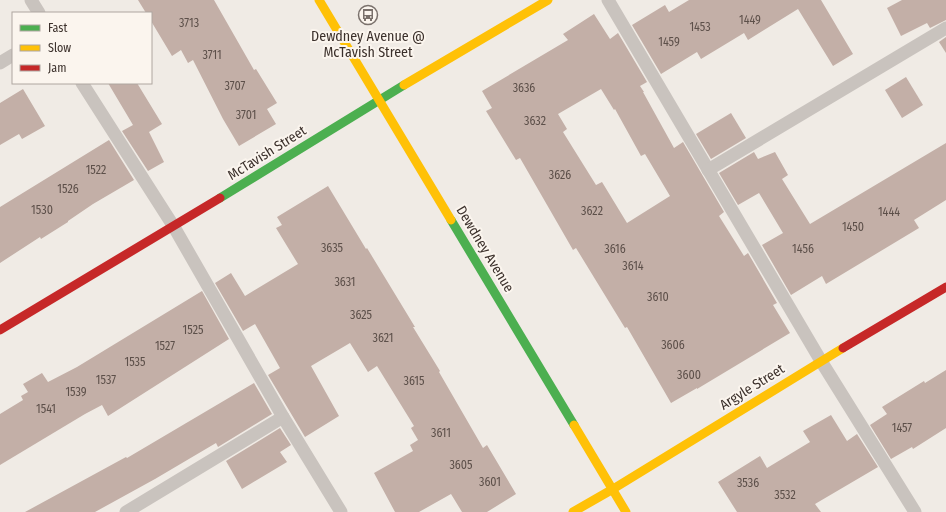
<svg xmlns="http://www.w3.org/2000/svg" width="946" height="512" font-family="'Fira Sans Condensed',sans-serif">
<rect width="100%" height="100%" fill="#f0ebe5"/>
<g fill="#c3afa7" fill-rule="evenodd">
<polygon points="138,0 214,0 254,70 256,69 277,103 267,109 276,124 239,146 223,119 193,60 188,63 181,50 172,56 151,21 151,13 146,13"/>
<polygon points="689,0 821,0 853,54 833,66 798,9 748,40 744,33 701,59 697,52 661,74 632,25 665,5 669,12"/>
<polygon points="902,0 946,0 946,20 930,28 927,23 901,36 887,8"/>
<path d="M 594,14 L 610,39 L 618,33 L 647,82 L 640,86 L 644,92 L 643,92 L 674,148 L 683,142 L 724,212 L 719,216 L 744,256 L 748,253 L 777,303 L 773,305 L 790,333 L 697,389 L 697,388 L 671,403 L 627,327 L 625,328 L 576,248 L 573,250 L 520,158 L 516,160 L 497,129 L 486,111 L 492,108 L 482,91 L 568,40 L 563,34 ZM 601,89 L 614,110 L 615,109 L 641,156 L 645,154 L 670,196 L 627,223 L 602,182 L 596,185 L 563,132 L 567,129 L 558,114 Z"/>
<polygon points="946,37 946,53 939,42"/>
<polygon points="906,77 923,105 902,118 885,90"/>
<polygon points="108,83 137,83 162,124 149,132 164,162 148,171 122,131 133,125"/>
<polygon points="23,89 45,126 22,139 19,134 0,145 0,103"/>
<polygon points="731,113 746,138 711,159 696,134"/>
<polygon points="109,140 134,180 93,204 68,221 68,222 41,239 40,237 0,263 0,207"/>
<polygon points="946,143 946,200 914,220 919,228 826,284 822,276 791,295 762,245 783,233 759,193 738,205 719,173 754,152 758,159 775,152 788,175 782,179 810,224"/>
<polygon points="328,186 366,249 367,248 415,327 413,327 440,371 439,372 483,448 487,445 516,494 487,512 462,512 451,494 419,512 395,512 374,473 413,451 410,445 418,440 411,428 414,426 377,366 368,372 350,343 311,366 339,416 305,437 268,375 280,368 255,324 243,331 215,283 231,273 245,296 298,264 276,228 282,225 277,217"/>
<polygon points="202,291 229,339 108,416 102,405 85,414 0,465 0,414 23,400 21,396 28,392 23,384 42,373 48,382 77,367"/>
<polygon points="946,370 946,428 913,449 912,447 891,459 870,425 887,414 882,407 924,381 925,383"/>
<polygon points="254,383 272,414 218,447 216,443 155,479 95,512 25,512 126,457 127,458"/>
<polygon points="831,415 847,441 857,434 878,467 815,504 821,512 737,512 718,482 760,456 767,468 810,442 803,431"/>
<polygon points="280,428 291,445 280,452 287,462 242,489 226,461"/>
</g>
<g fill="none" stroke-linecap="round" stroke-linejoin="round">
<g stroke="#c9c3be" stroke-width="13">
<polyline points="31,0 39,13"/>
<polyline points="608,0 821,361 915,512"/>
<polyline points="0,63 13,55"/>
<polyline points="82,83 174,227 283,417 341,512"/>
<polyline points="708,170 946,28"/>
<polyline points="126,512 283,417"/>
</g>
<g stroke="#4caf50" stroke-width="9">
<polyline points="220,198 404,85"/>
<polyline points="451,220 574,425"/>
</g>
<g stroke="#ffc107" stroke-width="9">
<polyline points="319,0 451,220"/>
<polyline points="404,85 548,0"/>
<polyline points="574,425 626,512"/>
<polyline points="573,512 613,489 843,348"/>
</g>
<g stroke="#c62828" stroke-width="9">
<polyline points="0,330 220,198"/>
<polyline points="843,348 946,287"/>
</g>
</g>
<defs>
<g id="bus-ring" transform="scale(1)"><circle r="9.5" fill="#fbf5ee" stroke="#7a716c" stroke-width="1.5"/><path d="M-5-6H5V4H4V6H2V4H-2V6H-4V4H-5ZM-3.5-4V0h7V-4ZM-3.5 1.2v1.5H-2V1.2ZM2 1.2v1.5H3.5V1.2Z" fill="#7a716c"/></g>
</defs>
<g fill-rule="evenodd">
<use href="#bus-ring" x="368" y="15"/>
</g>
<g text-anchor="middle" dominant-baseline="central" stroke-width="4" stroke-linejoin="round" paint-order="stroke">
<g font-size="12" fill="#5d504a">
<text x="750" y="20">1449</text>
<text x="189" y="23">3713</text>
<text x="700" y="27">1453</text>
<text x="669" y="42">1459</text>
<text x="212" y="55">3711</text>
<text x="235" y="86">3707</text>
<text x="524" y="88">3636</text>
<text x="246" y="115">3701</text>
<text x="535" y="121">3632</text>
<text x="96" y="170">1522</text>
<text x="560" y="175">3626</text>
<text x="68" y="189">1526</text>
<text x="42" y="210">1530</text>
<text x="592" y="211">3622</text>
<text x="889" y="212">1444</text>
<text x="853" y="227">1450</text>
<text x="332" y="248">3635</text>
<text x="615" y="249">3616</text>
<text x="803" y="249">1456</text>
<text x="633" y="266">3614</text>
<text x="345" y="282">3631</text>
<text x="658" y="297">3610</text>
<text x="361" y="315">3625</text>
<text x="193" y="330">1525</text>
<text x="383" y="338">3621</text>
<text x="673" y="345">3606</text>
<text x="165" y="346">1527</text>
<text x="135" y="362">1535</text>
<text x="689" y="375">3600</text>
<text x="106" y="380">1537</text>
<text x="414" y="381">3615</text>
<text x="76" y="392">1539</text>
<text x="46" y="409">1541</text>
<text x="902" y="428">1457</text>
<text x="441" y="433">3611</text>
<text x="461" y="465">3605</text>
<text x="490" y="482">3601</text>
<text x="748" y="483">3536</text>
<text x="785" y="495">3532</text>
</g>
<g font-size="14" fill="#3b302b" stroke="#fbf5ee">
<text x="368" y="36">Dewdney Avenue @<tspan x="368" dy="16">McTavish Street</tspan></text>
</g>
<g font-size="14" fill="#3b302b" stroke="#fbf5ee">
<text transform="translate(267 153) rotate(-32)">McTavish Street</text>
<text transform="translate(485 249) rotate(59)">Dewdney Avenue</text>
<text transform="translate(752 387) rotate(-32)">Argyle Street</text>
</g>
</g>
<rect x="12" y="12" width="140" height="72" fill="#fbf5ee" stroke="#aea6a0"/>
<rect x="20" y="25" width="20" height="6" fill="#4caf50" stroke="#aea6a0"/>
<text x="48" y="32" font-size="12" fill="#3b302b">Fast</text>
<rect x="20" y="45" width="20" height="6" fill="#ffc107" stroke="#aea6a0"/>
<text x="48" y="52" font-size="12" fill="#3b302b">Slow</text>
<rect x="20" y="65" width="20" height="6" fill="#c62828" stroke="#aea6a0"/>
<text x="48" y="72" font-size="12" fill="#3b302b">Jam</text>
</svg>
